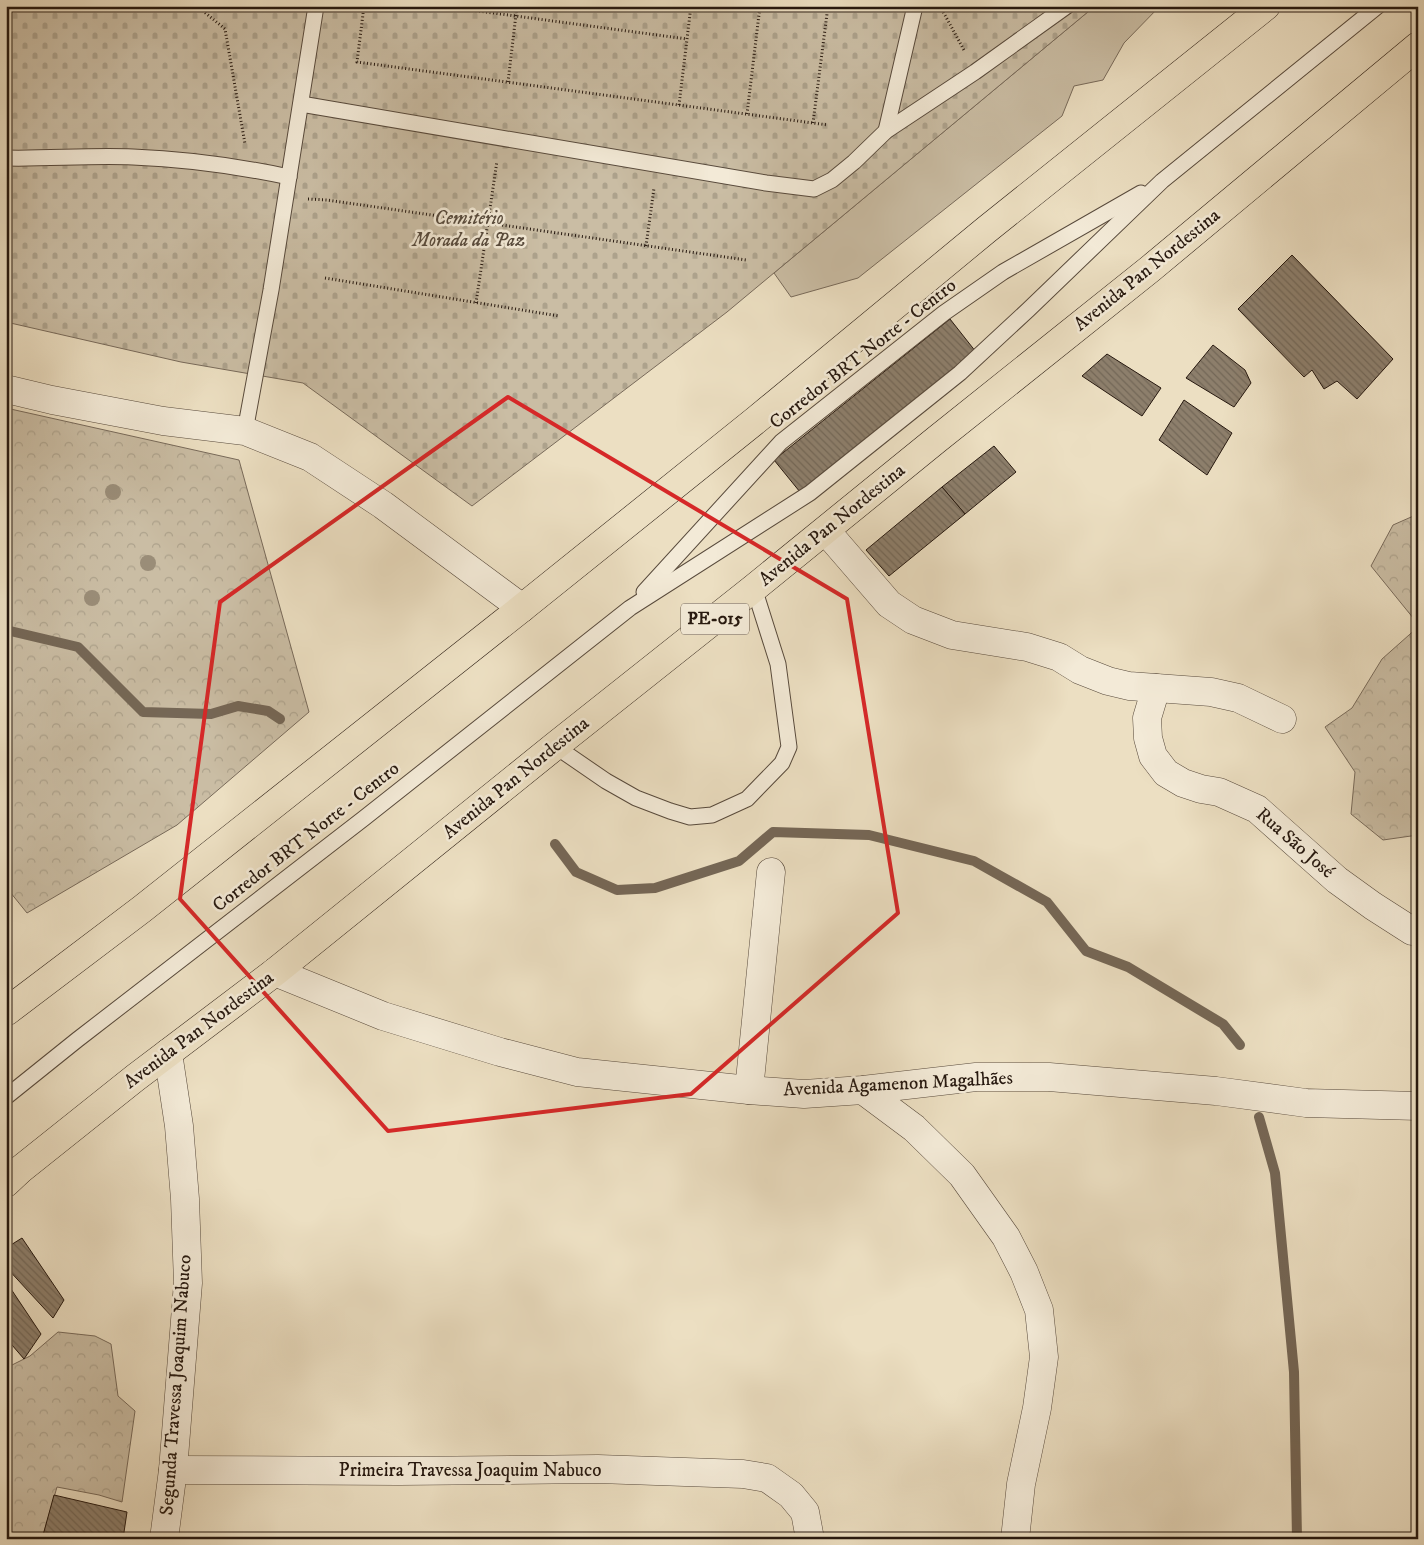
<svg xmlns="http://www.w3.org/2000/svg" width="1424" height="1545" font-family="'IM FELL DW Pica',serif">
<defs>
<pattern id="forest-crowns" width="20" height="18" patternUnits="userSpaceOnUse" patternTransform="scale(1.25)"><rect width="20" height="18" fill="#cabda4"/><path d="M2 6a3 3 0 1 1 6 0M12 15a3 3 0 1 1 6 0" fill="none" stroke="#ada28c"/></pattern>
<pattern id="cemetery-stones" width="16" height="16" patternUnits="userSpaceOnUse" patternTransform="scale(1.25)"><rect width="16" height="16" fill="#cabda4"/><path d="M2 7V4a2 2 0 0 1 4 0v3zM10 15v-3a2 2 0 0 1 4 0v3z" fill="#ada28c"/></pattern>
<pattern id="building-back-hatch" width="6" height="6" patternUnits="userSpaceOnUse" patternTransform="scale(1.25)"><rect width="6" height="6" fill="#8d7f6c"/><path d="M-1 5l2 2M0 0l6 6M5-1l2 2" fill="none" stroke="#736757"/></pattern>
</defs>
<rect width="100%" height="100%" fill="#ecdfc2"/>
<filter id="stains"><feTurbulence type="fractalNoise" baseFrequency=".004" numOctaves="4"/><feColorMatrix values="0 0 0 0 .2 0 0 0 0 .09 0 0 0 0 .02 0 0 0 .5 -.17"/></filter>
<radialGradient id="worn" r=".72"><stop offset=".6" stop-color="#630" stop-opacity="0"/><stop offset="1" stop-color="#630" stop-opacity=".3"/></radialGradient>
<polygon fill="#cabda4" stroke="#786a5a" points="1095,6 1160,6 1124,43 1103,80 1074,86 1062,116 858,278 791,297 774,273"/>
<g fill="url(#forest-crowns)" stroke="#786a5a">
<polygon points="6,408 239,460 309,712 177,825 27,913 6,887"/>
<polygon points="1418,514 1418,624 1371,566 1393,525"/>
<polygon points="1418,627 1418,835 1383,840 1351,814 1355,772 1325,727 1352,708 1382,659"/>
<polygon points="58,1332 95,1336 111,1344 118,1396 135,1411 122,1502 99,1495 57,1487 42,1539 6,1539 6,1368 30,1356"/>
</g>
<polygon fill="url(#cemetery-stones)" stroke="#786a5a" points="6,6 1095,6 727,312 472,506 303,383 181,362 6,322"/>
<g fill="none" stroke-linecap="round" stroke-linejoin="round">
<g stroke="#756756" stroke-width="10">
<polyline points="6,630 78,647 143,712 211,714 238,706 268,711 280,719"/>
<polyline points="555,844 576,872 617,890 655,888 739,861 773,832 869,835 974,861 1047,902 1086,951 1128,967 1223,1024 1240,1045"/>
<polyline points="1259,1117 1275,1173 1294,1372 1297,1539"/>
</g>
</g>
<g fill="url(#building-back-hatch)" stroke="#26180f">
<polygon points="1292,255 1393,359 1357,399 1337,381 1324,389 1312,370 1304,377 1238,309"/>
<polygon points="950,319 976,352 800,492 774,460"/>
<polygon points="1213,345 1245,370 1251,383 1234,407 1186,378"/>
<polygon points="1107,354 1161,388 1142,416 1082,376"/>
<polygon points="1184,400 1232,433 1207,475 1159,440"/>
<polygon points="994,446 1016,472 965,514 942,487"/>
<polygon points="942,487 965,514 889,576 866,550"/>
<polygon points="22,1238 64,1300 53,1318 6,1267 6,1248"/>
<polygon points="6,1283 7,1283 41,1334 24,1359 6,1338"/>
<polygon points="54,1495 127,1512 123,1539 42,1539"/>
</g>
<g fill="none" stroke-linecap="round" stroke-linejoin="round">
<g stroke="#584a3c" stroke-width="17">
<g id="service">
<polyline points="301,104 766,183 814,189 832,180 854,162 886,131 975,72 1067,6"/>
<polyline points="886,131 915,6"/>
<path d="M 6,158 C 48,159 91,155 133,157 C 185,159 237,166 289,177"/>
<polyline points="245,431 271,290 316,6"/>
<polyline points="644,592 781,442 944,313 1003,272 1141,193"/>
<polyline points="555,746 606,781 636,798 670,811 690,817 712,815 747,799 782,763 789,747 778,664 754,588"/>
<polyline points="6,1097 77,1040 363,819 630,608 810,493 960,373 1028,310 1162,181 1378,6"/>
</g>
</g>
<g stroke="#584a3c" stroke-width="29">
<g id="minor">
<polyline points="6,389 52,400 163,421 245,431 310,457 383,505 522,608"/>
<polyline points="826,531 889,604 913,620 952,635 1027,647 1059,657 1080,670 1108,681 1129,686 1211,692 1238,698 1282,719"/>
<polyline points="1156,688 1147,718 1148,738 1153,756 1166,773 1183,783 1201,789 1219,792 1257,809 1337,880 1373,906 1412,931 1418,931"/>
<polyline points="275,972 383,1016 500,1052 577,1072 749,1090 804,1094 863,1090 976,1077 1049,1077 1216,1091 1306,1103 1418,1106"/>
<polyline points="749,1090 771,872"/>
<polyline points="863,1090 914,1128 962,1175 1006,1237 1024,1272 1039,1310 1044,1357 1037,1408 1021,1484 1015,1539"/>
<polyline points="173,1470 399,1471 598,1469 743,1474 767,1478 791,1495 805,1512 810,1539"/>
<polyline points="164,1539 173,1470 188,1283 185,1199 179,1126 168,1053"/>
</g>
</g>
<g stroke="#26180f" stroke-width="29">
<g id="trunk">
<polyline points="6,1012 142,909 522,608 756,420 986,230 1266,6"/>
<polyline points="6,1183 21,1169 135,1078 275,972 555,746 754,588 936,440 1150,269 1418,46"/>
</g>
</g>
<g stroke="#26180f" stroke-width="3" stroke-dasharray="1 2.5" stroke-linecap="butt">
<polyline points="197,6 225,29 245,144"/>
<polyline points="364,6 357,62 828,125"/>
<polyline points="441,6 687,39"/>
<polyline points="940,6 965,52"/>
<polyline points="508,82 517,6"/>
<polyline points="679,105 691,6"/>
<polyline points="747,114 760,6"/>
<polyline points="813,123 828,6"/>
<polyline points="308,199 327,200 746,260"/>
<polyline points="646,246 654,188"/>
<polyline points="325,278 559,316"/>
<polyline points="476,303 497,161"/>
</g>
<use href="#service" stroke="#f3ead7" stroke-width="15"/>
<use href="#minor" stroke="#f3ead7" stroke-width="28"/>
<use href="#trunk" stroke="#ecdfc2" stroke-width="28"/>
</g>
<g fill="#9a8d78">
<circle cx="113" cy="492" r="8"/>
<circle cx="148" cy="563" r="8"/>
<circle cx="92" cy="598" r="8"/>
</g>
<path fill="none" stroke="#d62828" stroke-width="4" stroke-linejoin="round" d="M 508,397 L 847,599 L 898,913 L 691,1094 L 388,1131 L 180,899 L 220,602 Z"/>
<g text-anchor="middle" dominant-baseline="central" stroke-width="5" stroke-linejoin="round" paint-order="stroke">
<rect fill="#f3ead7" stroke="#64574b" stroke-width="1" x="681" y="603.5" width="68" height="31" rx="4"/>
<g font-size="18" font-weight="bold" fill="#26180f">
<text x="715" y="619">PE-015</text>
</g>
<g font-size="19" font-style="italic" fill="#574a3c" stroke="#f3ead7">
<text x="469" y="218">Cemitério<tspan x="469" dy="22">Morada da Paz</tspan></text>
</g>
<g font-size="19" fill="#26180f" stroke="#f3ead7">
<text transform="translate(1147 270) rotate(-39)">Avenida Pan Nordestina</text>
<text transform="translate(863 354) rotate(-38)">Corredor BRT Norte - Centro</text>
<text transform="translate(832 525) rotate(-39)">Avenida Pan Nordestina</text>
<text transform="translate(516 778) rotate(-39)">Avenida Pan Nordestina</text>
<text transform="translate(306 837) rotate(-38)">Corredor BRT Norte - Centro</text>
<text transform="translate(1295 843) rotate(41)">Rua São José</text>
<text transform="translate(199 1030) rotate(-37)">Avenida Pan Nordestina</text>
<text transform="translate(898 1084) rotate(-3)">Avenida Agamenon Magalhães</text>
<text transform="translate(176 1385) rotate(-86)">Segunda Travessa Joaquim Nabuco</text>
<text x="470" y="1470">Primeira Travessa Joaquim Nabuco</text>
</g>
</g>
<rect width="1424" height="1545" fill="none" stroke="#ecdfc2" stroke-width="25"/>
<rect x="8" y="8" width="1409" height="1530" fill="none" stroke="#26180f" stroke-width="2.5"/>
<rect x="12" y="12" width="1399" height="1520" fill="none" stroke="#26180f"/>
<rect width="100%" height="100%" filter="url(#stains)"/>
<rect width="100%" height="100%" fill="url(#worn)"/>
</svg>
